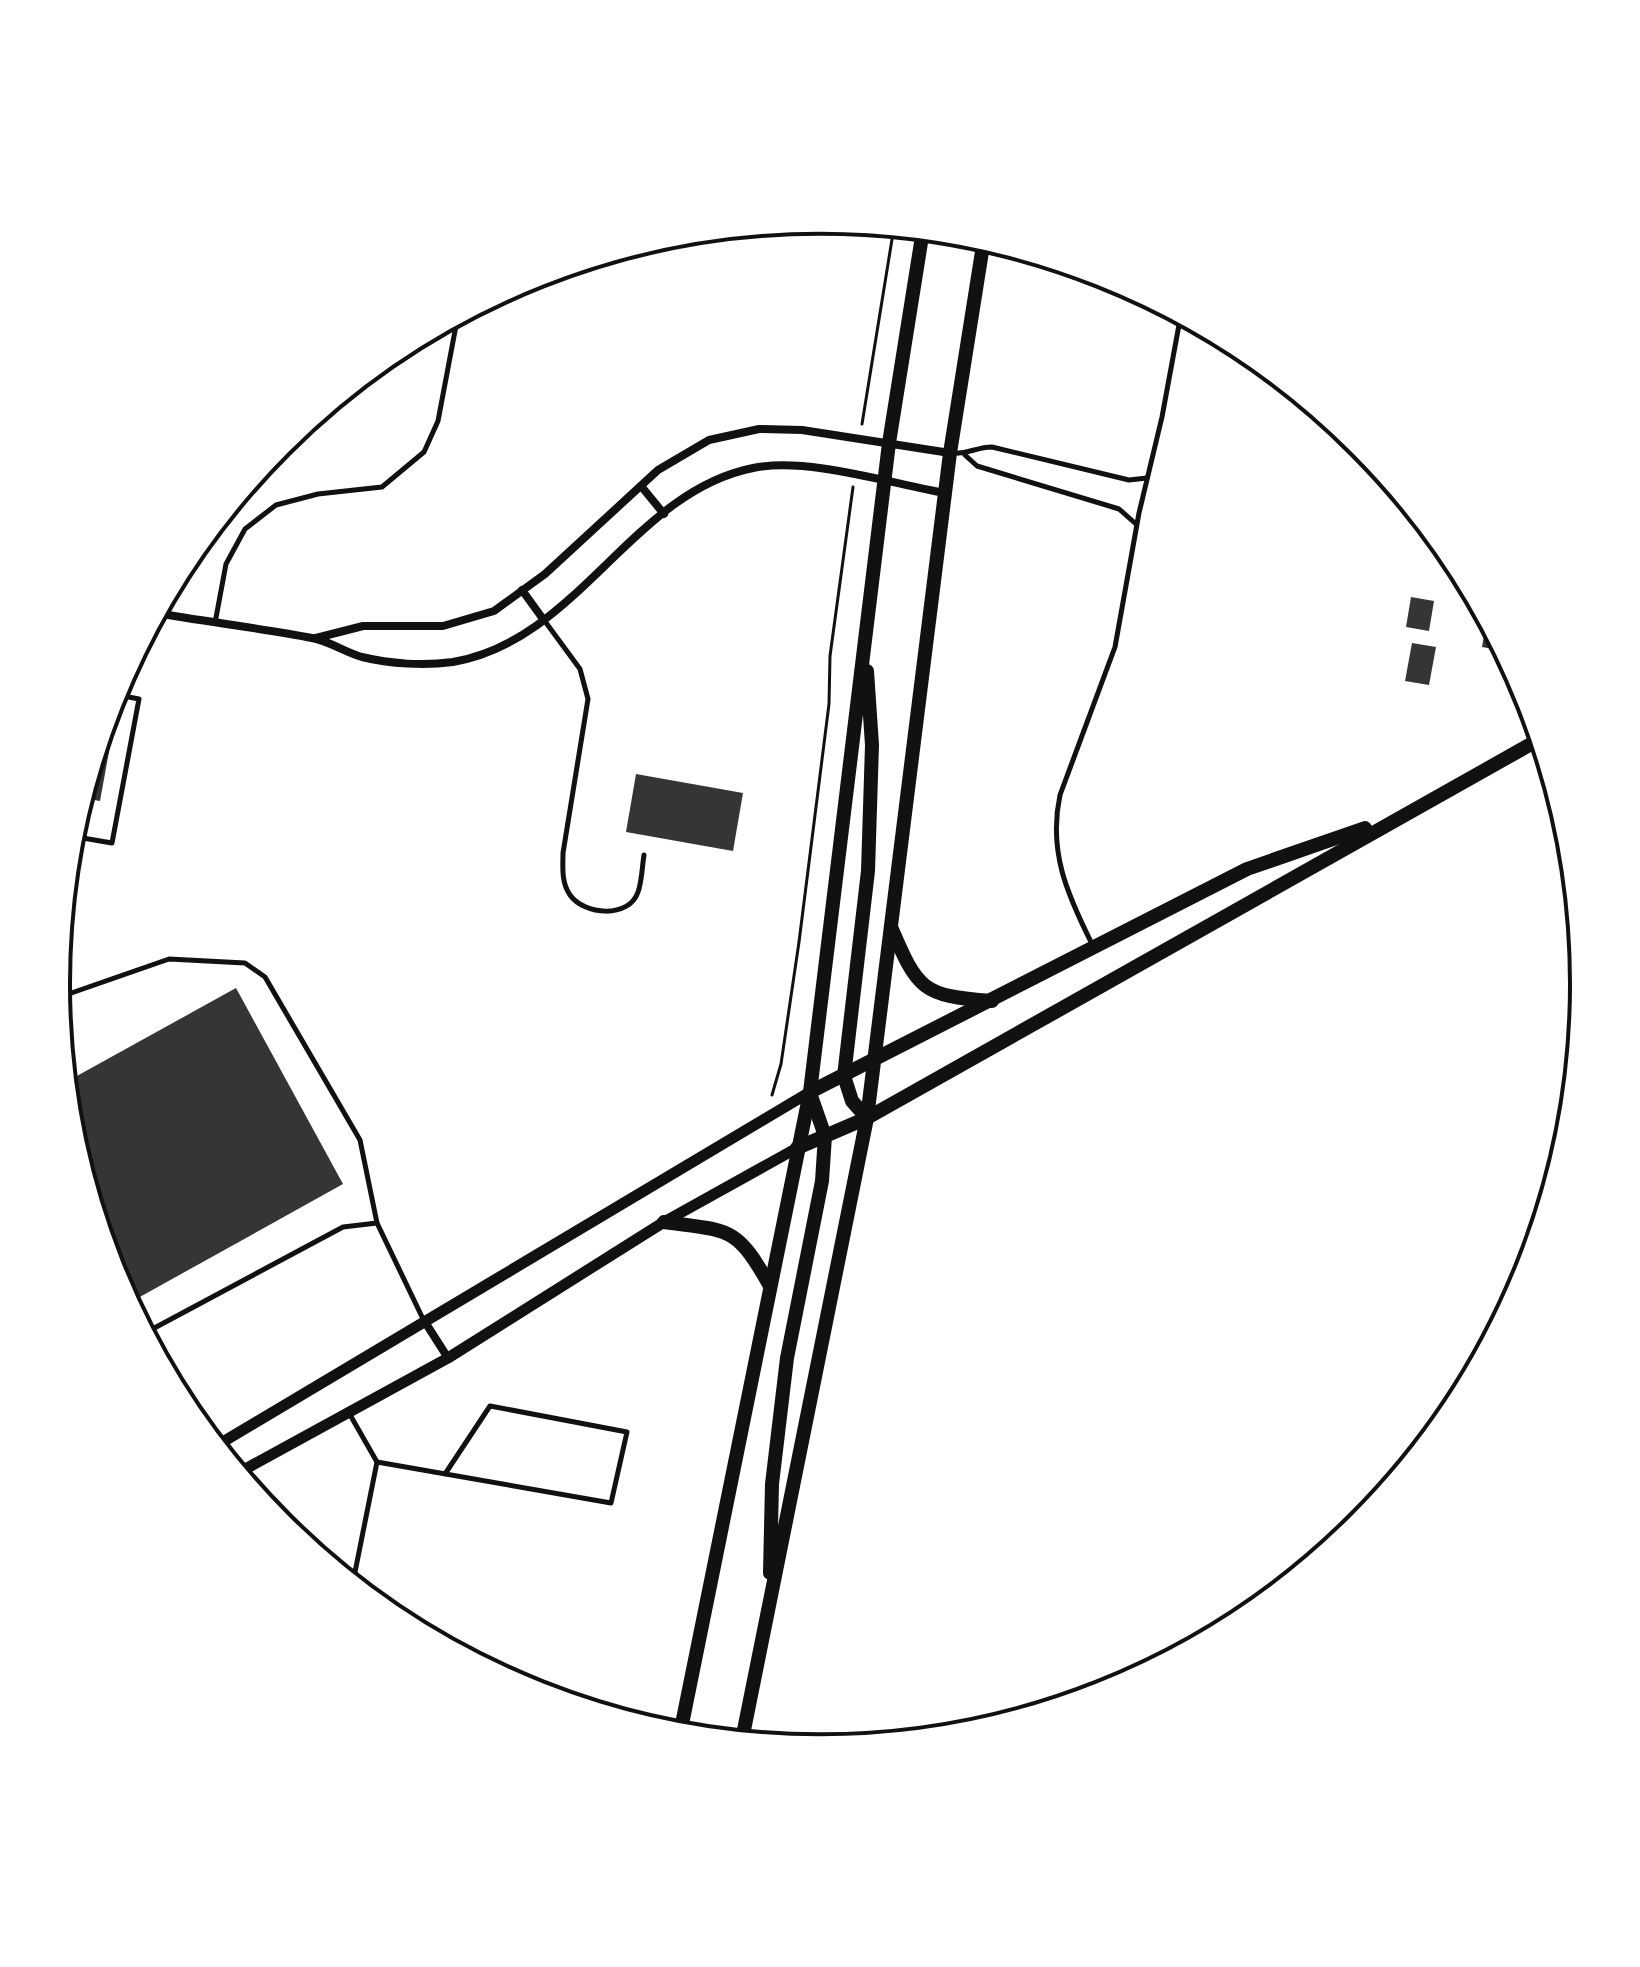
<svg xmlns="http://www.w3.org/2000/svg" width="1640" height="1967" font-family="'Sofia Sans Condensed',sans-serif">
<rect width="100%" height="100%" fill="#fff"/>
<g fill="#353535">
<polygon points="1411,597 1434,601 1429,631 1406,627"/>
<polygon points="1487,618 1504,651 1482,647"/>
<polygon points="1412,643 1436,647 1429,685 1405,681"/>
<polygon points="101,733 112,735 100,801 82,798"/>
<polygon points="636,774 743,793 733,851 626,832"/>
<polygon points="236,988 343,1184 129,1303 114,1275 71,1132 66,1082"/>
</g>
<g fill="none" stroke-linecap="round" stroke-linejoin="round">
<g stroke="#111" stroke-width="3">
<polyline points="862,424 894,227"/>
<polyline points="772,1095 781,1064 799,942 829,704 830,656 853,487"/>
</g>
<g stroke="#111" stroke-width="5">
<path d="M 951,453 C 967,455 976,447 992,447 L 1129,480 L 1147,478"/>
<polyline points="965,455 977,466 1119,509 1136,524"/>
<path d="M 544,620 L 580,669 L 588,699 L 563,853 C 563,867 561,882 570,895 C 584,915 629,919 638,892 C 642,881 642,867 644,855"/>
<polyline points="215,623 226,564 245,529 276,505 318,494 382,487 424,452 438,421 458,315"/>
<polyline points="71,836 112,843 139,699 113,694"/>
<path d="M 1092,944 C 1067,894 1048,851 1060,795 L 1115,647 L 1139,513 L 1162,417 L 1181,314"/>
<polyline points="57,998 169,959 245,963 265,977 360,1140 377,1223 424,1321"/>
<polyline points="145,1333 343,1227 377,1223"/>
<polyline points="349,1413 377,1462 353,1582"/>
<polyline points="377,1462 611,1503 627,1432 490,1406 445,1474"/>
</g>
<g stroke="#111" stroke-width="8">
<polyline points="641,486 664,514"/>
<polyline points="522,590 543,619"/>
<path d="M 156,613 C 208,622 260,628 312,638 C 329,641 345,652 362,657 C 390,664 424,666 453,662 C 578,641 632,492 753,468 C 808,457 889,483 945,493"/>
<polyline points="316,638 363,626 443,626 494,611 545,574 658,470 709,440 759,429 802,430 950,453"/>
<polyline points="425,1322 448,1358"/>
</g>
<g stroke="#111" stroke-width="11">
<polyline points="216,1446 810,1092"/>
<polyline points="238,1473 448,1358 664,1222 797,1148"/>
</g>
<g stroke="#111" stroke-width="14">
<polyline points="867,671 872,745 868,871 844,1076 852,1101 867,1118"/>
<path d="M 891,927 C 918,990 922,996 992,1001"/>
<polyline points="810,1092 1247,869 1365,828"/>
<polyline points="797,1148 867,1118 1540,739"/>
<path d="M 664,1222 C 731,1231 736,1226 770,1286"/>
<polyline points="770,1573 772,1484 787,1358 822,1181 825,1136 810,1093"/>
<polyline points="680,1734 810,1092 889,443 923,230"/>
<polyline points="742,1740 867,1118 950,453 984,239"/>
</g>
</g>
<path d="M0 0H1640V1967H0ZM70 984a750 750 0 1 1 1500 0a750 750 0 1 1-1500 0Z" fill="#fff" fill-rule="evenodd"/>
<path fill="none" stroke="#111" stroke-width="4" d="M70 984a750 750 0 1 1 1500 0a750 750 0 1 1-1500 0Z"/>
</svg>
